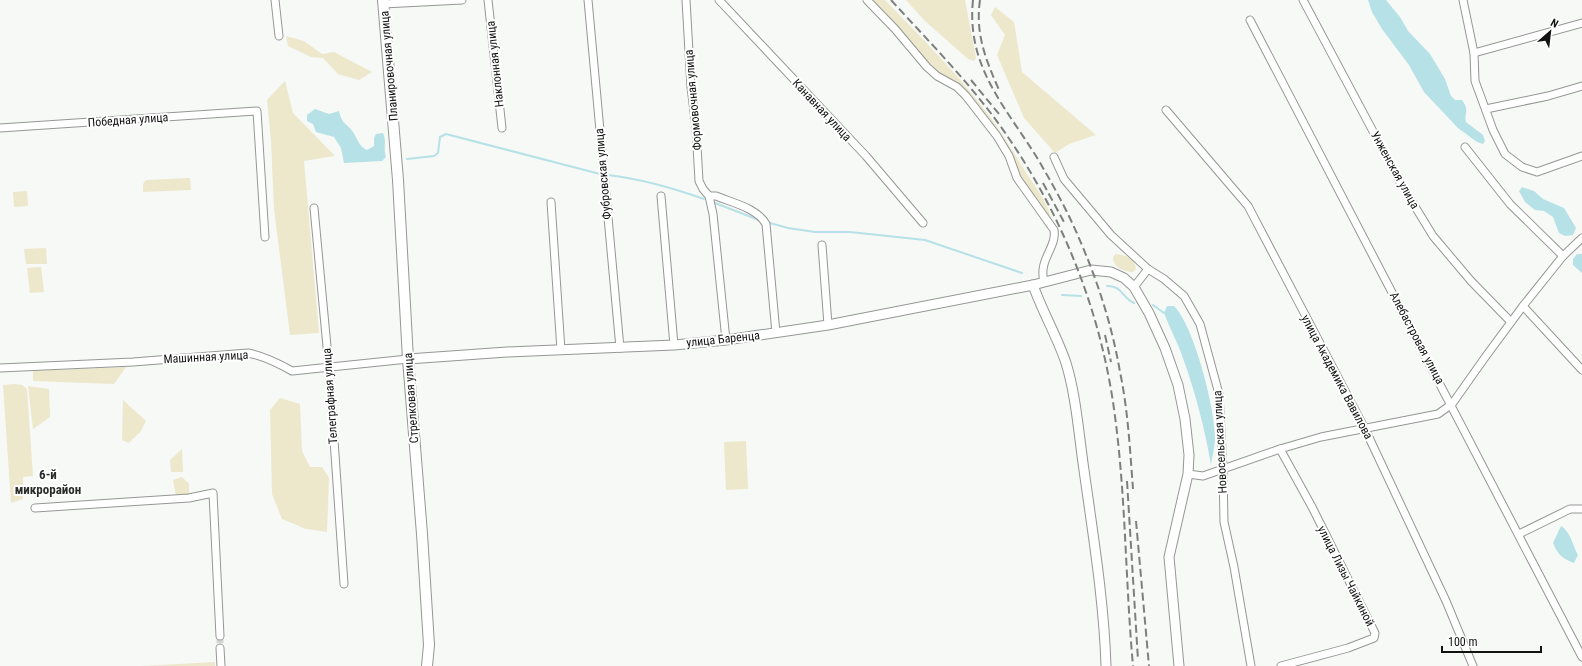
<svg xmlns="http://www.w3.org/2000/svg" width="1582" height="666" font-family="'Roboto Condensed',sans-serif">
<rect width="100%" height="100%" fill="#f6f9f6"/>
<g fill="#ede7cb">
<path d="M 870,0 L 885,0 C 922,38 959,75 991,118 C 1003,135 1014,153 1025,171 C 1034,185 1052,208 1052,225 L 1018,174 L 988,121 L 923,60 Z"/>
<polygon points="906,0 965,0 976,58 974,61 968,59 925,21"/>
<polygon points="995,7 1014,22 1022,72 1096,135 1069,144 1055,153 1024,118 997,55 1005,35 991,15"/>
<polygon points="286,36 304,41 322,54 334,52 372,72 359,80 338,74 323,58 311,57 288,46"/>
<polygon points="285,81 293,113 335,156 304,161 319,333 290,335 274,209 271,141 267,100"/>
<polygon points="190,178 191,190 143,192 143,184 146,180"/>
<polygon points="27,191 28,206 14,207 13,192"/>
<polygon points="46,248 47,264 26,264 24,249"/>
<path d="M 1116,254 C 1126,255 1135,259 1136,269 L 1133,272 C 1125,272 1112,267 1113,257 Z"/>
<polygon points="41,267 44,292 30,293 27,268"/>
<polygon points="126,367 114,384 33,381 33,371"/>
<polygon points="14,384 22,385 27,389 33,476 23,477 23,499 11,503 3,385"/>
<polygon points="28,386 49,389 50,417 33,429"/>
<polygon points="280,398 300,404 302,451 310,467 322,467 329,478 327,532 306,529 282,519 272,494 270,410"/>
<polygon points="123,400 146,421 141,431 129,443 122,440"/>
<polygon points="746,441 748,489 726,490 724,442"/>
<polygon points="182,449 183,472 171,472 170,460"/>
<polygon points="182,477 189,484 189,498 176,496 173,480"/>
<polygon points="215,662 215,666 142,666"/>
</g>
<g fill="#b6e1e7">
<path d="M 1368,0 L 1386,0 L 1400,17 L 1408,31 L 1430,54 L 1445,79 L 1451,96 L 1455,100 L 1462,100 C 1470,111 1464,112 1466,122 L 1483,135 L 1485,141 L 1483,144 L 1477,142 L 1458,128 L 1424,92 L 1409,65 L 1382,29 L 1372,12 Z"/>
<path d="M 315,109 L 329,114 L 339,111 C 342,125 347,123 353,132 C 358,140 359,146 367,150 L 374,146 L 374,138 L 376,134 L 383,133 C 387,141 383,148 386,157 L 382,161 L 344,163 L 341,148 L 334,137 L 316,132 L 313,124 L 307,121 L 307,115 Z"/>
<polygon points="1522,187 1534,191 1543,199 1564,208 1576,228 1573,235 1565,236 1559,233 1553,217 1544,211 1535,210 1525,202 1519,191"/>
<polygon points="1577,254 1582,254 1582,273 1573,265 1573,259"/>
<path d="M 1167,306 L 1174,306 C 1194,326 1215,408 1215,438 C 1215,447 1212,456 1211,465 C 1205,430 1196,395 1184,361 C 1179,345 1170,329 1164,313 Z"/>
<path d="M 1561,526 C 1570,531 1573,546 1578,555 L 1574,563 C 1563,559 1557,554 1553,543 Z"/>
</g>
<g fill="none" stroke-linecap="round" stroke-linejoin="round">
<g stroke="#b6e1e7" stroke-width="2">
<polyline points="407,159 434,156 438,153 440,137 446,134 600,174"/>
<path d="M 608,175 C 641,179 673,188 704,199"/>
<polyline points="715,203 759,220"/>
<polyline points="770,223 788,228 815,232 850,232 925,240 1022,273"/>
<path d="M 1107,286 C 1123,286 1122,298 1134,303"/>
<polyline points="1062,295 1081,296"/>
<polyline points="1153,305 1164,313"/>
</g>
<polyline stroke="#d4d6d4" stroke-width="7" stroke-dasharray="7 3.5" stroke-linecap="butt" points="220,636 220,648"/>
<g stroke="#949794" stroke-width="9">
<g id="minor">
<polyline points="275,0 279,36"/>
<polyline points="488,0 502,128"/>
<polyline points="588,0 620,348"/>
<polyline points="686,0 691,87 696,128 699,181 703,189 709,196 713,214 726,340"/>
<polyline points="719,0 866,156 923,223"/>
<path d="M 867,0 L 895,29 L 927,67 L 937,76 L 957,87 L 966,96 L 997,136 L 1009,156 L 1017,178 L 1054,230 C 1057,248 1038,259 1044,282"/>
<polyline points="1303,0 1400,182 1433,236 1471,281 1511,322"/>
<polyline points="1463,0 1474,53 1475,81 1493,130 1505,154 1522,167 1537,172 1582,156"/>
<polyline points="383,4 462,0"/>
<path d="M 1250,20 C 1360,233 1473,444 1582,657"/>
<polyline points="1474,53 1582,23"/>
<polyline points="1486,109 1548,96 1582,86"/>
<polyline points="1166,110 1248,206 1365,429 1446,601 1473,666"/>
<polyline points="0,128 257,111 265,237"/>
<polyline points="1465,147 1510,204 1563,256"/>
<polyline points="1054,157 1064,179 1111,235 1148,269 1164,279 1184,296 1200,324 1219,394 1223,470 1224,522 1234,567 1251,666"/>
<polyline points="661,196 674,345"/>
<path d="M 709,196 L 716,196 C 733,203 757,208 766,224 L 776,333"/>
<polyline points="551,202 561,350"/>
<polyline points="314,208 329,368 344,584"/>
<polyline points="822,245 828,325"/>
<polyline points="1134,287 1148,269"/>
<polyline points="1523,306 1582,370"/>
<path d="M 0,368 L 133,362 L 248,353 C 264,356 278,363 292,371 L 408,359"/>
<polyline points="1280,449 1312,507 1375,633 1374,638 1348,648 1281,666"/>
<polyline points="1188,474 1203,476 1280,449 1321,437 1438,414 1452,404 1486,356 1523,306 1563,256 1582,238"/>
<polyline points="35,508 189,498 213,493 220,636"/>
<polyline points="1519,534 1570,509 1582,509"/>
<polyline points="220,648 221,666"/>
</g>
</g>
<g stroke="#949794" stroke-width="11">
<g id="tertiary">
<path d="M 1033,285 C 1042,311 1057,336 1066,363 C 1076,395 1079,436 1084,470 C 1093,535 1104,601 1106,666"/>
<polyline points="408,359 507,352 674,345 726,340 828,325 1033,285 1091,270 1111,272 1124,278 1134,287 1149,313 1165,348 1178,385 1185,419 1189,455 1188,474 1169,557 1179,666"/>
</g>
</g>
<g stroke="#949794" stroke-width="12">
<polyline id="secondary" points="383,0 398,180 408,359 422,534 429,645 427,666"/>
</g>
<use href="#minor" stroke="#fff" stroke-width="7"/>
<use href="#tertiary" stroke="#fff" stroke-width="9"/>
<use href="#secondary" stroke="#fff" stroke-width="10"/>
<g stroke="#7d7f7d" stroke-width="2" stroke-dasharray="8 4" stroke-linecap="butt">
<path d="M 891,0 C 932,45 976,89 1010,140 C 1063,218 1099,309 1113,402 C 1126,489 1125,578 1133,666"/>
<path d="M 973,0 C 966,68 1007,108 1039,161 C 1053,185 1067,210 1078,236 C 1097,279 1112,325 1120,372 C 1128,410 1130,450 1133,489"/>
<path d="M 980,0 C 975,34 986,60 999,90"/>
<polyline points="971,80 999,114"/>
<polyline points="1043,183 1064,222"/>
<polyline points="1105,335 1111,362"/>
<polyline points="1127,481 1138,660"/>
<polyline points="1136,521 1149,666"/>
</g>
</g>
<g text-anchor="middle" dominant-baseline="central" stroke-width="4" stroke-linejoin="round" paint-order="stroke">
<g font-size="12" fill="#111211" stroke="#fff">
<text transform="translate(495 64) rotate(-96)">Наклонная улица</text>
<text transform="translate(389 66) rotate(-95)">Планировочная улица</text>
<text transform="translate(693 100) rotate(-95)">Формовочная улица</text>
<text transform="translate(822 110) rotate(47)">Канавная улица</text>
<text transform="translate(128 120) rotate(-4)">Победная улица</text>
<text transform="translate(1395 170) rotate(61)">Унженская улица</text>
<text transform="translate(603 174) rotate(-95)">Фубровская улица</text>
<text transform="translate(1417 338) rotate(62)">Алебастровая улица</text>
<text transform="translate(723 339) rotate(-6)">улица Баренца</text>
<text transform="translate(206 357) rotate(-3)">Машинная улица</text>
<text transform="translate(1337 377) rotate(62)">улица Академика Вавилова</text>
<text transform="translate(330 396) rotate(-94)">Телеграфная улица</text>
<text transform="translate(411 398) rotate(-94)">Стрелковая улица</text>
<text transform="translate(1220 442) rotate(-93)">Новосельская улица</text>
<text transform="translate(1346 576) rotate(63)">улица Лизы Чайкиной</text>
</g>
<g font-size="13" font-weight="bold" fill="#2a2c2a" stroke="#fff">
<text x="48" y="474">6-й<tspan x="48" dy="15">микрорайон</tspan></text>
</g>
</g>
<g transform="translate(1550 32) rotate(28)" stroke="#ffffff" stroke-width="3" paint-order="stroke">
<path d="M0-3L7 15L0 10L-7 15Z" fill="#111211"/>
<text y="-6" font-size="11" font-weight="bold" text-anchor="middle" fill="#111211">N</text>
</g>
<path d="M1442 646v6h99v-6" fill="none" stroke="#111211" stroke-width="2"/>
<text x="1448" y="646" font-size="12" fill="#111211" stroke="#ffffff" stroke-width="3" paint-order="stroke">100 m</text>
</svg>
